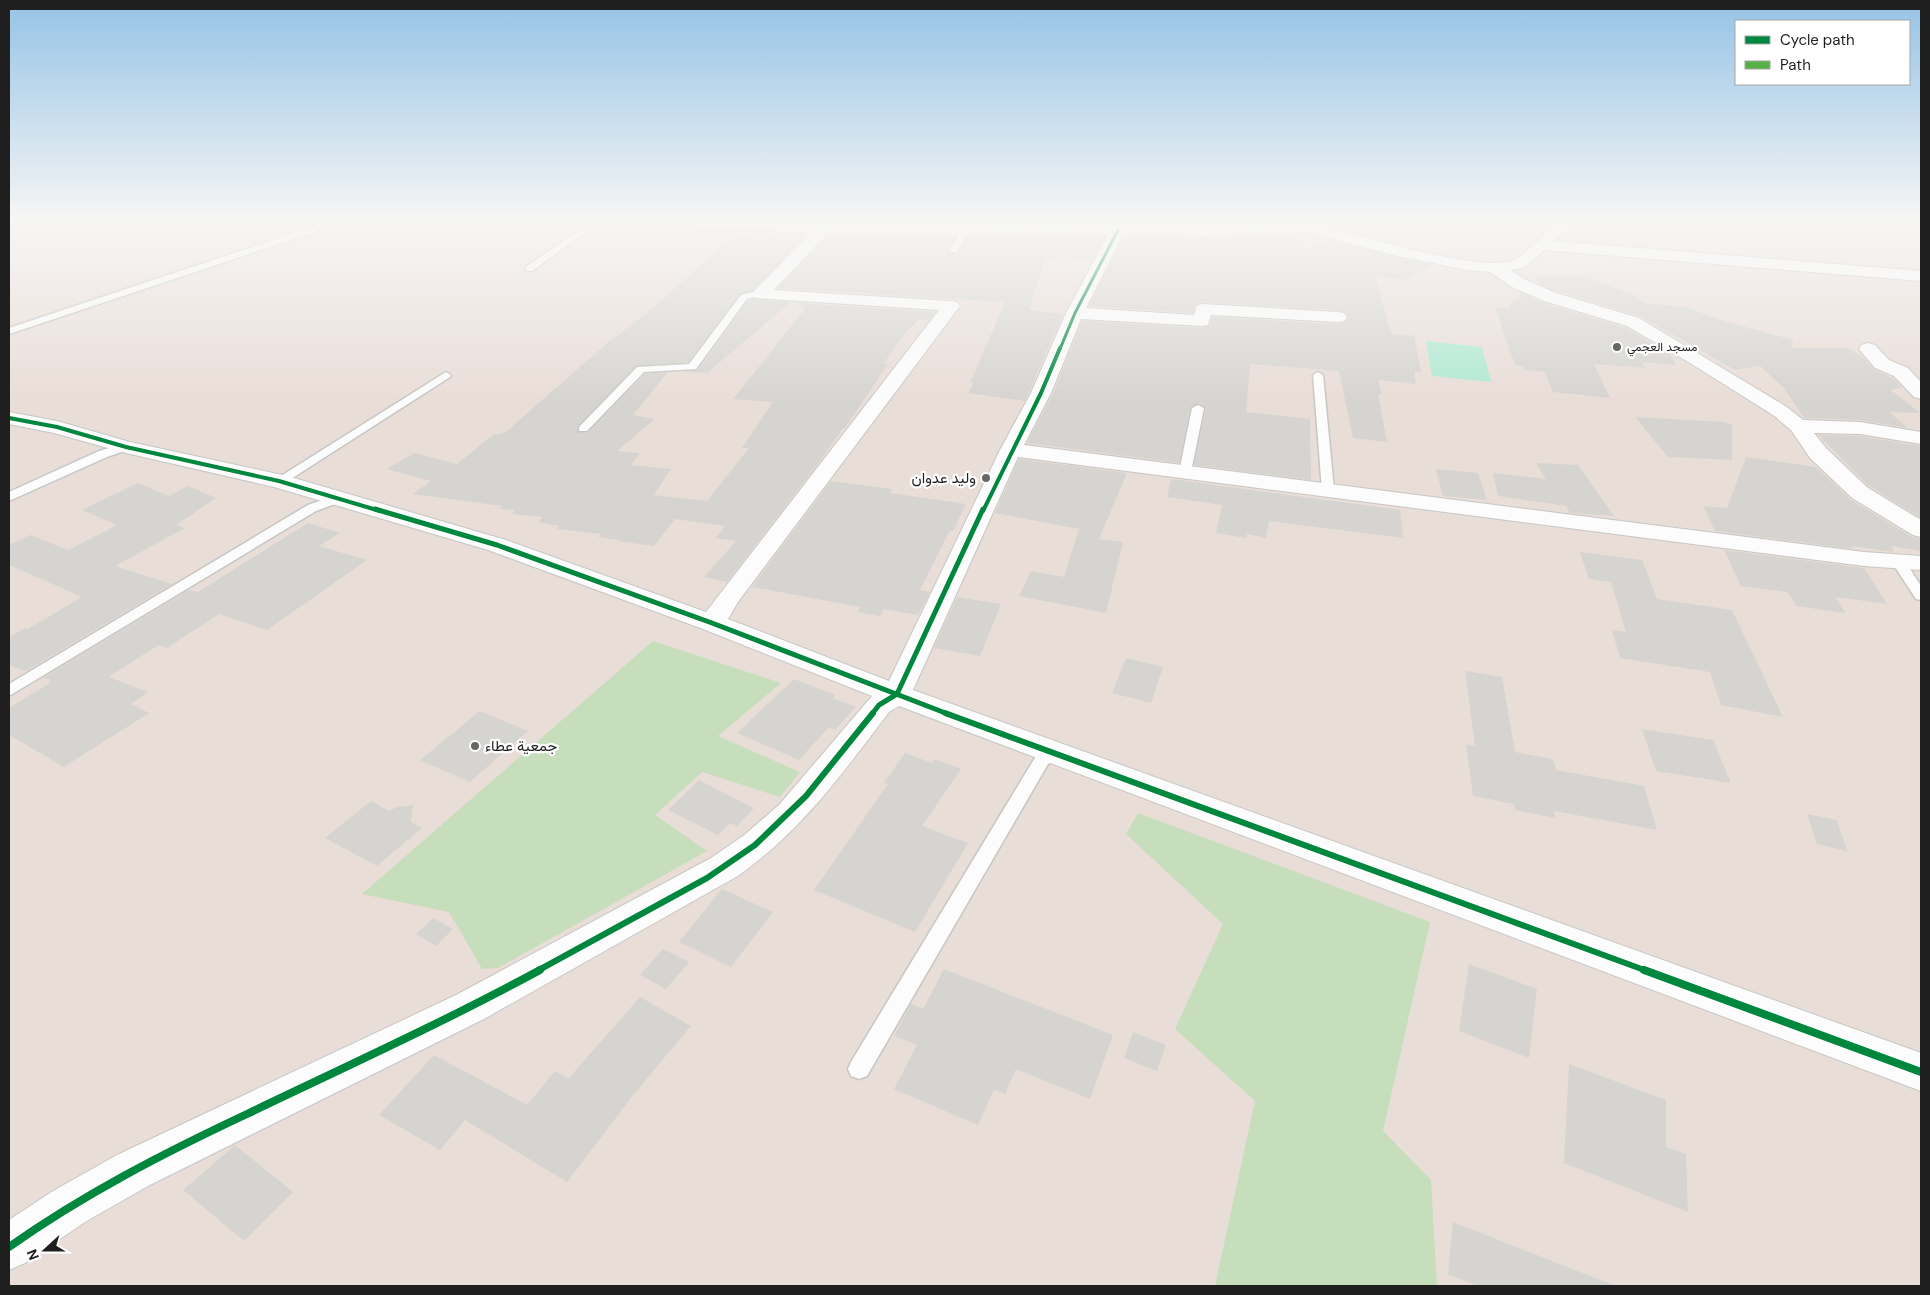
<svg xmlns="http://www.w3.org/2000/svg" width="1930" height="1295" font-family="'DM Sans',Vazirmatn,sans-serif">
<rect width="100%" height="100%" fill="#eeece8"/>
<rect fill="#e9ddd7" x="9" y="220" width="1912" height="1066"/>
<g fill="#c6debb">
<polygon points="653,641 781,683 718,736 800,772 780,797 702,772 655,815 707,851 498,968 482,969 449,912 362,894"/>
<polygon points="1138,813 1430,922 1383,1131 1431,1180 1437,1286 1215,1286 1255,1101 1175,1029 1223,924 1126,834"/>
</g>
<polygon fill="#afe9d2" points="1426,341 1482,347 1491,382 1432,376"/>
<g fill="#d6d4d0">
<polygon points="775,220 923,220 922,223 823,223"/>
<polygon points="1024,220 1203,220 1204,224 1022,224"/>
<polygon points="758,232 807,235 753,290 740,294 688,362 636,366 577,427 578,432 588,432 645,374 668,372 633,415 655,419 617,451 640,453 631,465 671,469 654,495 707,501 749,448 742,448 773,402 733,399 805,309 798,303 935,312 928,320 920,319 907,331 884,363 888,364 845,428 843,428 820,461 727,582 704,577 736,541 716,538 725,526 675,519 654,546 617,541 618,540 598,537 601,534 557,529 559,526 538,522 543,517 512,514 515,510 500,509 502,506 413,494 431,481 387,469 414,453 457,464 494,434 498,435 507,431 614,337 616,337 638,319 640,319 736,234 754,235"/>
<polygon points="1294,235 1304,236 1302,249 1329,240 1432,265 1407,280 1375,276 1391,334 1414,336 1421,372 1414,371 1416,384 1378,380 1382,395 1378,394 1387,442 1353,438 1339,371 1250,364 1246,412 1310,419 1311,480 1194,465 1206,408 1199,403 1190,408 1179,463 1027,443 1053,394 1082,321 1202,328 1210,326 1212,317 1338,324 1344,323 1348,318 1346,312 1338,310 1203,302 1195,304 1193,313 1089,306 1124,237 1223,238"/>
<polygon points="828,236 956,237 948,249 951,254 959,253 969,236 1105,237 1092,260 1057,256 1056,259 1045,258 1029,310 1063,314 1025,401 968,393 974,383 970,383 1005,302 778,288"/>
<polygon points="1533,275 1584,276 1636,296 1644,303 1686,307 1717,319 1793,340 1792,348 1848,348 1864,358 1874,370 1893,378 1902,387 1891,390 1920,413 1889,412 1908,428 1860,420 1804,418 1784,388 1760,366 1735,370 1640,316 1557,291 1541,285"/>
<polygon points="1522,293 1543,303 1626,328 1670,354 1676,365 1642,362 1645,368 1594,364 1610,398 1553,392 1545,372 1525,370 1523,366 1515,365 1495,307 1508,308"/>
<polygon points="754,299 791,302 707,373 683,372 698,370 748,301"/>
<polygon points="1635,417 1725,422 1732,425 1732,460 1668,457"/>
<polygon points="1818,435 1860,436 1921,446 1921,518 1869,486"/>
<polygon points="1746,457 1816,467 1851,500 1912,537 1921,539 1921,551 1891,546 1894,552 1851,546 1853,549 1715,531 1703,506 1727,508"/>
<polygon points="1019,459 1127,473 1099,539 1123,542 1106,613 1019,596 1031,571 1064,577 1079,529 995,513"/>
<polygon points="1536,463 1578,465 1614,516 1570,513 1566,506 1498,496 1493,473 1546,479"/>
<polygon points="1436,469 1478,473 1487,500 1443,496"/>
<polygon points="1171,479 1400,510 1403,538 1269,521 1266,538 1247,534 1246,538 1216,533 1222,505 1167,497"/>
<polygon points="831,481 892,489 890,493 966,504 953,531 950,530 920,590 930,592 918,615 884,609 880,616 857,612 860,607 752,587"/>
<polygon points="138,483 169,496 188,486 216,498 176,525 185,528 115,566 172,584 26,671 9,665 9,637 25,628 28,629 82,597 9,565 9,545 30,535 68,550 117,525 82,510"/>
<polygon points="308,523 340,533 319,546 367,560 267,630 219,614 167,648 158,645 109,677 148,692 131,704 149,713 64,767 9,735 9,708 50,683 49,682 51,680 43,678 189,590 198,592"/>
<polygon points="1724,550 1864,568 1887,604 1836,597 1845,613 1796,606 1788,592 1741,586"/>
<polygon points="1580,552 1642,560 1657,599 1732,610 1783,717 1721,705 1710,672 1620,658 1612,630 1626,632 1611,582 1589,579"/>
<polygon points="957,597 1001,604 980,656 934,648"/>
<polygon points="1126,658 1163,667 1151,703 1112,693"/>
<polygon points="1465,671 1502,677 1515,752 1553,759 1556,770 1644,786 1657,830 1554,811 1555,818 1515,810 1514,804 1473,796 1466,744 1475,746"/>
<polygon points="794,679 835,695 833,698 856,707 835,730 829,727 799,760 737,733"/>
<polygon points="480,711 528,731 470,782 420,760"/>
<polygon points="1642,729 1713,740 1731,783 1656,771"/>
<polygon points="905,753 932,763 935,759 961,769 922,826 968,843 915,932 814,890 888,784 884,783"/>
<polygon points="699,780 754,808 737,826 730,823 718,835 668,810"/>
<polygon points="371,801 389,811 397,807 413,805 411,822 422,828 377,866 325,838"/>
<polygon points="1807,814 1837,820 1847,851 1817,844"/>
<polygon points="722,889 773,912 731,967 679,942"/>
<polygon points="433,918 453,929 436,946 416,934"/>
<polygon points="663,949 689,962 666,989 640,975"/>
<polygon points="1469,964 1537,989 1529,1058 1459,1031"/>
<polygon points="944,969 1113,1035 1090,1099 1016,1069 1005,1094 994,1089 978,1125 894,1089 917,1045 894,1036 911,1004 923,1009"/>
<polygon points="640,997 691,1026 634,1094 567,1182 465,1120 440,1150 379,1115 434,1055 527,1105 555,1071 568,1079"/>
<polygon points="1133,1032 1166,1045 1157,1071 1124,1058"/>
<polygon points="1569,1064 1666,1100 1666,1147 1686,1154 1688,1212 1564,1163"/>
<polygon points="235,1145 293,1192 244,1241 183,1190"/>
<polygon points="1453,1222 1613,1285 1613,1286 1478,1286 1448,1274"/>
</g>
<g fill="none" stroke-linecap="round" stroke-linejoin="round">
<g stroke="#c6c6c4" stroke-width="3">
<g id="lane">
<polygon points="321,220 328,222 315,232 9,334 9,328 309,228"/>
<polygon points="593,220 602,220 532,271 526,271 526,267"/>
<polygon points="1014,220 1022,220 1016,232 1013,232 1009,230"/>
<polygon points="963,229 970,231 957,252 951,252 950,250"/>
<polygon points="761,290 764,291 764,295 747,299 696,369 644,372 587,431 579,431 579,427 637,367 689,364 741,295"/>
<polygon points="446,372 451,375 450,377 283,484 275,484 273,481"/>
<polygon points="1318,372 1323,375 1334,490 1328,494 1322,490 1313,375"/>
<polygon points="1198,405 1204,408 1191,472 1185,476 1179,472 1192,408"/>
<polygon points="126,443 130,445 130,449 107,457 9,501 9,492 99,451"/>
<polygon points="336,495 342,499 340,502 316,511 9,696 9,684 308,505"/>
<polygon points="1898,557 1903,558 1921,586 1921,600 1916,599 1891,561"/>
<polygon points="1056,748 1062,750 1064,754 1062,758 1048,764 867,1076 859,1079 851,1076 848,1069 851,1062 1036,756"/>
</g>
</g>
<g stroke="#c6c6c4" stroke-width="2">
<g id="street">
<path d="M 318,220 L 353,220 C 347,227 328,227 319,225 Z"/>
<path d="M 650,220 L 742,220 L 823,225 L 1223,226 L 1284,225 L 1275,220 C 1283,220 1293,219 1301,221 C 1341,229 1482,275 1514,260 C 1526,254 1549,230 1560,220 L 1576,220 L 1554,241 L 1921,271 L 1921,281 L 1544,250 L 1524,268 L 1510,270 L 1524,279 L 1556,293 L 1639,318 L 1787,407 L 1803,420 L 1860,422 L 1921,432 L 1921,444 L 1860,434 L 1814,433 L 1826,448 L 1868,488 L 1921,520 L 1921,537 L 1913,535 L 1852,498 L 1810,458 L 1791,430 L 1773,415 L 1690,363 L 1627,326 L 1544,301 L 1512,287 L 1490,272 L 1467,270 L 1393,255 L 1308,232 L 1223,236 L 1123,235 L 1086,308 L 1194,315 L 1197,305 L 1203,304 L 1338,312 L 1344,313 L 1347,317 L 1344,321 L 1338,322 L 1211,315 L 1208,325 L 1202,326 L 1081,319 L 1051,393 L 1024,445 L 1864,552 L 1921,556 L 1921,570 L 1864,566 L 1018,457 L 913,690 L 1921,1053 L 1921,1091 L 899,706 L 889,712 C 843,773 800,833 736,877 L 484,1019 L 148,1186 L 85,1222 L 25,1263 L 9,1270 L 9,1220 L 53,1191 L 117,1155 L 456,995 L 711,858 L 743,836 L 779,805 L 872,696 L 703,629 L 488,550 L 274,487 L 126,453 L 54,433 L 9,424 L 9,412 L 57,421 L 130,442 L 287,476 L 506,540 L 706,612 L 939,310 L 755,298 L 753,294 L 755,290 L 811,233 L 657,224 ZM 827,234 L 1108,235 L 1066,313 L 1031,393 L 1000,450 L 889,681 L 728,619 L 738,602 L 960,306 L 957,302 L 951,301 L 774,290 Z"/>
<polygon points="1868,343 1875,345 1889,360 1908,368 1921,382 1921,399 1914,397 1894,376 1875,368 1859,349 1861,345"/>
</g>
</g>
<use href="#lane" fill="#fcfcfc" fill-rule="evenodd"/>
<use href="#street" fill="#fcfcfc" fill-rule="evenodd"/>
<polyline stroke="#55b145" stroke-width="2.5" stroke-dasharray="4.5 2.5" stroke-linecap="butt" points="324,222 327,220"/>
<g stroke="#fff" stroke-width="5">
<polyline id="cycleway-far4" points="1060,349 1075,313 1118,230"/>
</g>
<g stroke="#fff" stroke-width="6">
<g id="cycleway-far3">
<polyline points="9,418 57,427 126,447 279,481 380,511"/>
<polyline points="983,511 1041,393 1060,348"/>
</g>
</g>
<g stroke="#fff" stroke-width="8">
<g id="cycleway-far2">
<polyline points="375,509 497,545 712,623 948,714"/>
<polyline points="872,714 879,705 897,694 983,509"/>
</g>
</g>
<g stroke="#fff" stroke-width="9">
<g id="cycleway-far1">
<polyline points="945,713 1647,971"/>
<polyline points="537,971 707,878 755,845 806,796 873,713"/>
</g>
</g>
<g stroke="#fff" stroke-width="11">
<g id="cycleway">
<polyline points="1644,970 1921,1072"/>
<path d="M 9,1247 C 84,1194 164,1153 247,1114 C 345,1067 444,1022 540,970"/>
</g>
</g>
<use href="#cycleway-far4" stroke="#00873e" stroke-width="3"/>
<use href="#cycleway-far3" stroke="#00873e" stroke-width="4"/>
<use href="#cycleway-far2" stroke="#00873e" stroke-width="5"/>
<use href="#cycleway-far1" stroke="#00873e" stroke-width="6"/>
<use href="#cycleway" stroke="#00873e" stroke-width="8"/>
</g>
<linearGradient id="sky" x2="0" y2="1"><stop stop-color="#95c3e6"/><stop offset="0.55" stop-color="#f7f6f5"/><stop offset="1" stop-color="#f7f6f5" stop-opacity="0"/></linearGradient>
<rect width="1930" height="401" fill="url(#sky)"/>
<g fill="#676765" stroke="#fff" stroke-width="2">
<circle cx="1617" cy="347" r="5"/>
<circle cx="986" cy="478" r="5"/>
<circle cx="475" cy="746" r="5"/>
</g>
<g text-anchor="middle" dominant-baseline="central" stroke-width="4.5" stroke-linejoin="round" paint-order="stroke">
<g font-size="12" fill="#1f1f1f" stroke="#fff" text-anchor="start">
<text x="1627" y="347">مسجد العجمي</text>
</g>
<g font-size="15" fill="#1f1f1f" stroke="#fff" text-anchor="end">
<text x="976" y="478">وليد عدوان</text>
<text x="485" y="746" text-anchor="start">جمعية عطاء</text>
</g>
</g>
<rect width="1930" height="1295" fill="none" stroke="#1f1f1f" stroke-width="20"/>
<rect x="1735" y="20" width="175" height="65" fill="#ffffff" stroke="#a5a5a5"/>
<rect x="1745" y="36" width="25" height="8" fill="#00873e" stroke="#a5a5a5"/>
<text x="1780" y="45" font-size="15" fill="#1f1f1f">Cycle path</text>
<rect x="1745" y="61" width="25" height="8" fill="#55b145" stroke="#a5a5a5"/>
<text x="1780" y="70" font-size="15" fill="#1f1f1f">Path</text>
<g transform="translate(45 1250) rotate(249)" stroke="#ffffff" stroke-width="4" paint-order="stroke">
<path d="M0-4L9 19L0 12L-9 19Z" fill="#1f1f1f"/>
<text y="-8" font-size="14" font-weight="bold" text-anchor="middle" fill="#1f1f1f">N</text>
</g>
</svg>
